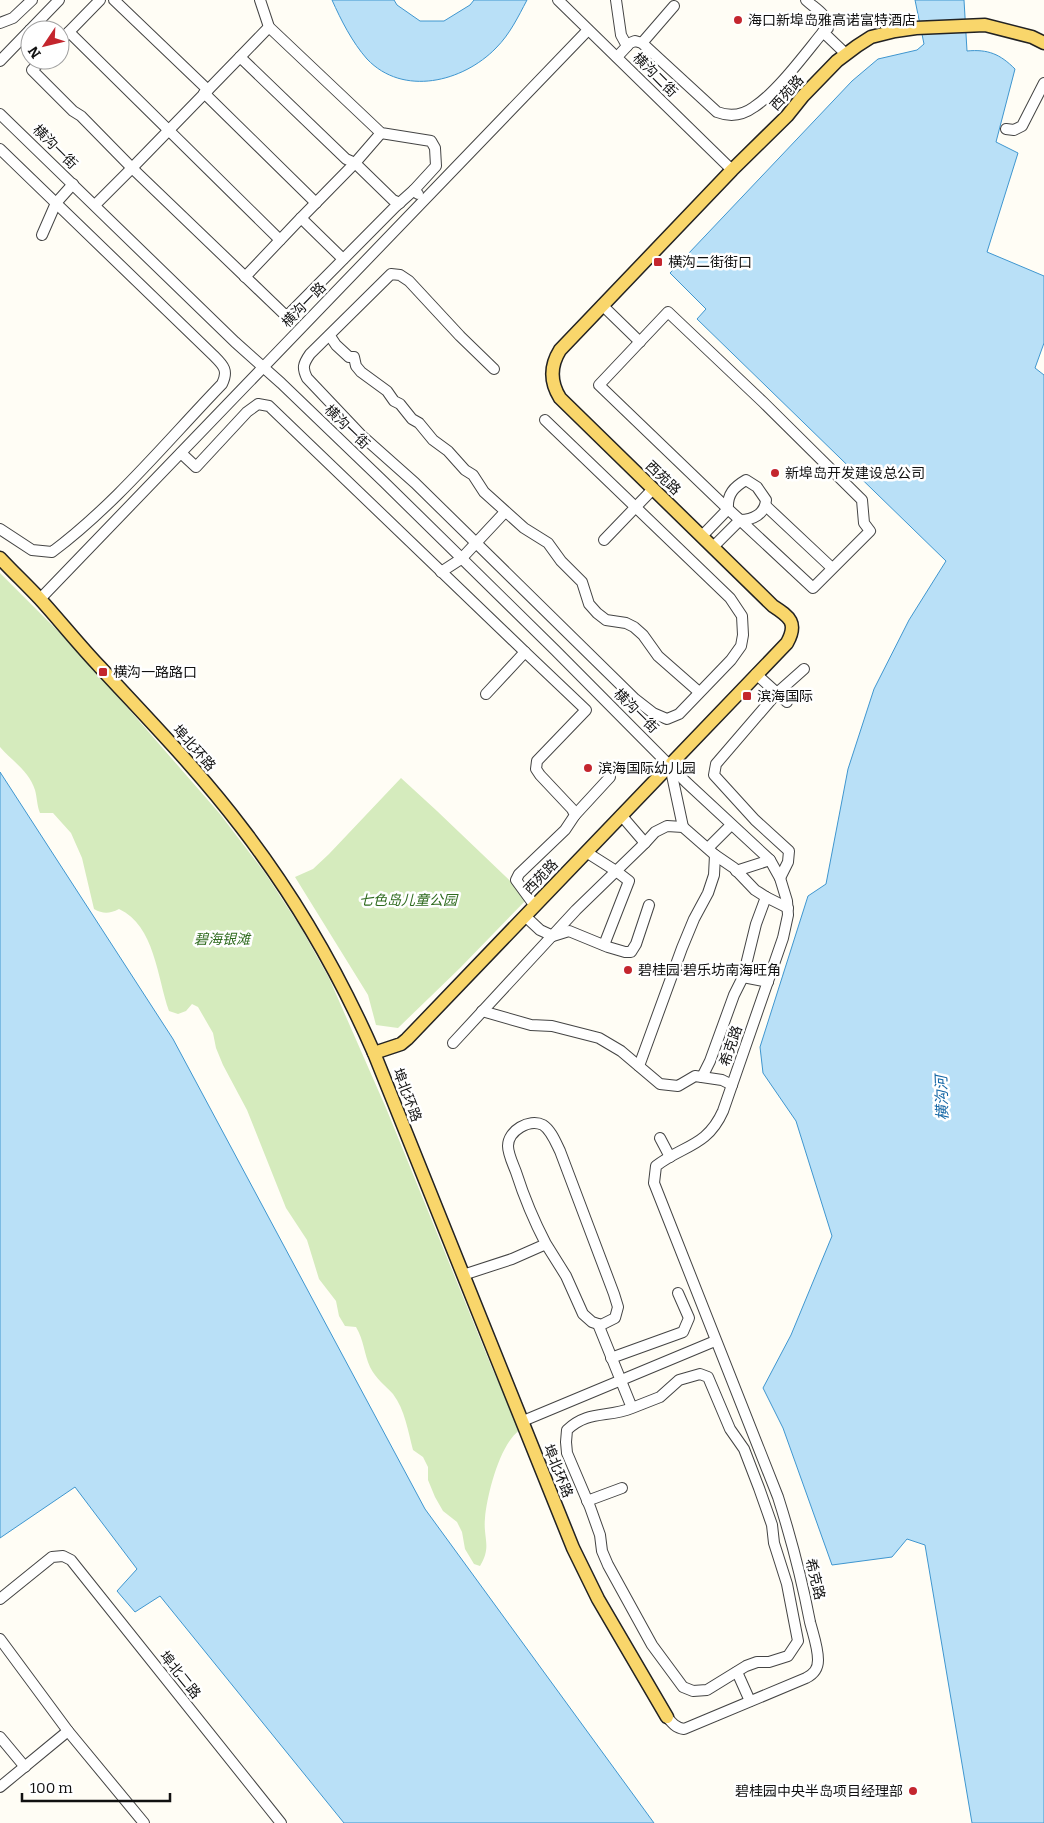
<svg xmlns="http://www.w3.org/2000/svg" width="1044" height="1823" font-family="Bitter,'Noto Sans SC',serif">
<rect width="100%" height="100%" fill="#fffdf5"/>
<g fill="#d5ebbd">
<path d="M 0,573 L 60,633 L 106,683 L 220,814 L 265,873 L 301,928 L 329,978 L 386,1108 L 492,1368 L 520,1430 C 500,1443 487,1495 485,1518 C 483,1539 492,1546 480,1566 L 474,1564 L 465,1549 L 462,1532 L 457,1522 L 443,1511 L 435,1497 L 428,1480 L 428,1467 L 423,1457 L 413,1450 C 408,1431 405,1410 393,1394 C 385,1385 376,1379 370,1367 C 364,1354 364,1340 356,1327 L 345,1326 L 339,1316 L 336,1301 L 319,1279 L 307,1240 L 286,1208 L 247,1110 L 223,1065 L 216,1048 L 213,1033 L 198,1007 L 192,1004 L 186,1011 L 178,1014 L 169,1011 C 157,977 155,926 119,909 C 109,914 103,914 94,909 L 82,858 L 71,833 L 53,813 L 40,813 C 37,806 37,797 35,790 C 29,771 12,761 0,747 Z"/>
<polygon points="401,778 437,811 528,898 460,968 398,1028 376,1025 368,995 295,877 313,869 329,854"/>
</g>
<g fill="#b9e0f7" stroke="#3f96cf">
<path d="M 332,0 L 394,0 L 397,5 L 420,21 L 444,21 L 470,5 L 474,0 L 527,0 C 518,17 510,34 496,48 C 463,82 403,97 367,59 C 352,42 341,20 332,0 Z"/>
<path d="M 915,0 L 964,0 L 967,51 C 988,49 1000,54 1015,69 L 996,142 L 1018,153 L 987,252 L 1044,276 L 1044,343 L 1035,368 L 1044,375 L 1044,1823 L 972,1823 L 925,1545 L 907,1539 L 892,1557 L 832,1565 L 783,1428 L 763,1388 L 791,1335 L 832,1236 L 796,1121 L 763,1073 L 760,1047 L 808,896 L 826,884 L 848,769 L 874,689 L 909,620 L 946,561 L 697,319 L 706,309 L 670,273 L 852,81 L 878,59 L 917,50 L 924,44 Z"/>
<polygon points="0,772 173,1039 425,1509 654,1823 344,1823 160,1596 135,1612 117,1591 137,1569 75,1487 0,1538"/>
</g>
<g fill="none" stroke-linecap="round" stroke-linejoin="round">
<g stroke="#444" stroke-width="12">
<g id="minor">
<polyline points="114,0 208,90"/>
<polyline points="260,0 269,27 381,133 431,141 435,148 436,166 414,190 418,194"/>
<polyline points="558,0 732,170"/>
<polyline points="616,0 621,35 627,46"/>
<path d="M 806,0 C 814,8 828,14 828,28 L 823,32"/>
<polyline points="0,23 13,18 32,0"/>
<polyline points="30,30 59,0"/>
<polyline points="69,32 280,240"/>
<polyline points="60,41 100,0"/>
<polyline points="642,43 674,6"/>
<polyline points="240,57 269,27"/>
<path d="M 617,57 L 630,43 L 635,41 L 642,43 L 717,112 C 730,117 743,115 754,107 C 777,92 805,54 823,32 L 846,54"/>
<polyline points="42,60 32,70 73,111 81,116 132,168 240,57 346,159 355,163 393,200 400,203"/>
<polyline points="0,61 30,30"/>
<polyline points="204,93 316,203"/>
<path d="M 0,114 L 235,342 L 281,383 L 384,482 L 555,650 L 686,782 L 770,860 L 780,878 L 787,901 L 788,915 L 783,938 L 723,1111 C 707,1147 683,1145 656,1166 L 654,1183 L 778,1497 C 791,1538 802,1580 810,1622 C 813,1634 818,1647 818,1660 C 818,1669 814,1674 806,1678 L 684,1729 C 676,1728 672,1723 667,1717"/>
<polyline points="1006,129 1014,130 1022,126 1044,83"/>
<path d="M 0,149 L 213,355 C 223,365 229,370 222,384 C 167,441 115,505 52,552 L 32,550 L 0,529"/>
<polyline points="95,205 132,168 284,314 289,314 395,207 414,190"/>
<polyline points="42,235 56,203 73,184"/>
<polyline points="343,259 301,218 355,163 381,133"/>
<polyline points="245,277 301,218"/>
<polyline points="602,305 640,342"/>
<polyline points="330,336 336,345 349,357 354,357 356,366 361,372 387,391 394,401 400,404 412,419 419,423 433,440 448,451 465,470 473,475 484,492 524,528 548,543 561,561 582,582 589,604 597,613 606,620 626,623 634,627 643,635 658,656 699,692"/>
<path d="M 494,369 L 460,336 L 409,281 L 400,275 L 391,274 L 310,354 C 303,364 302,368 307,378 L 361,435 L 415,483 L 635,699 L 653,713 L 667,719 L 679,714 L 731,660 L 741,646 L 743,635 L 742,616 L 730,598 L 545,420"/>
<polyline points="181,453 196,467 247,412 258,404 269,406 525,652"/>
<path d="M 746,480 L 757,487 L 766,500 C 765,514 753,520 740,520 L 728,509 C 727,494 734,487 746,480 Z"/>
<polyline points="766,506 832,568"/>
<polyline points="702,536 728,509 599,385 668,312 763,402 862,500 864,523 870,531 813,588 740,520 713,547"/>
<polyline points="604,540 653,489"/>
<polyline points="441,572 461,559 505,512"/>
<polyline points="40,599 588,30"/>
<polyline points="756,674 777,693 716,764 714,775 755,820 789,851 788,862 780,878"/>
<polyline points="486,694 525,652 586,710 537,761 536,769 540,775 572,809 575,815 565,830 519,874 516,880 535,906"/>
<polyline points="787,702 777,693 804,669"/>
<polyline points="670,766 683,827"/>
<polyline points="575,815 610,777"/>
<polyline points="645,843 655,832 667,826 683,827 715,855 734,868 755,890 766,897 788,908"/>
<polyline points="708,848 731,825"/>
<polyline points="586,852 616,871 629,881 604,945"/>
<polyline points="736,871 770,860"/>
<polyline points="525,916 540,930 553,936 569,931 608,947 625,952 631,952 636,944 649,905"/>
<polyline points="743,977 768,982"/>
<polyline points="482,1011 531,1025 552,1026 599,1038 621,1051 660,1084 678,1086 695,1076 722,1080 732,1085"/>
<polyline points="453,1043 576,910 645,843 621,815"/>
<polyline points="639,1066 682,948 694,919 708,893 714,875 715,855"/>
<polyline points="702,1077 710,1061 734,995 743,977 756,924 766,897"/>
<polyline points="660,1138 670,1157"/>
<path d="M 463,1275 L 512,1259 L 546,1244 C 534,1221 524,1197 516,1172 C 513,1164 508,1154 508,1146 C 508,1131 529,1118 543,1125 C 551,1130 556,1143 560,1151 L 614,1294 L 618,1307 L 615,1318 L 601,1325 L 592,1322 L 583,1314 L 566,1276 L 546,1244"/>
<path d="M 598,1324 L 632,1408 C 607,1418 588,1410 567,1430 L 566,1442 L 567,1453 L 590,1507 L 600,1535 L 602,1551 L 608,1565 L 652,1645 L 683,1687 L 693,1691 L 707,1690 L 746,1666 L 757,1662 L 769,1662 L 788,1656 L 798,1641 L 787,1584 L 774,1543 L 772,1525 L 759,1488 L 744,1449 L 730,1429 L 708,1377 L 700,1374 L 679,1380 L 660,1397 L 632,1408"/>
<polyline points="611,1358 683,1332 689,1318 678,1293"/>
<polyline points="523,1421 715,1341"/>
<polyline points="587,1501 622,1488"/>
<polyline points="0,1599 52,1557 63,1556 71,1560 281,1823"/>
<polyline points="0,1639 68,1731"/>
<polyline points="737,1672 750,1701"/>
<polyline points="0,1737 25,1767"/>
<polyline points="0,1787 68,1731 144,1823"/>
</g>
</g>
<g stroke="#222" stroke-width="15">
<g id="major">
<path d="M 0,558 C 13,572 27,585 40,599 C 60,621 79,645 100,667 C 148,719 199,771 242,828 C 295,897 339,973 374,1053 L 573,1548 L 598,1599 L 667,1717"/>
<path d="M 374,1053 L 401,1044 L 407,1039 L 787,643 C 798,623 790,617 773,606 L 560,398 C 550,382 550,366 560,350 L 732,170 L 787,116 L 803,96 L 837,61 L 857,46 L 871,37 L 895,31 L 916,28 L 985,25 L 1032,37 L 1044,43"/>
</g>
</g>
<use href="#minor" stroke="#fff" stroke-width="10"/>
<use href="#major" stroke="#f9d66b" stroke-width="12"/>
</g>
<g fill="#c4262e" stroke="#fff" stroke-width="2">
<circle cx="738" cy="20" r="5"/>
<rect x="653" y="257" width="10" height="10" rx="2.5"/>
<circle cx="775" cy="473" r="5"/>
<rect x="98" y="667" width="10" height="10" rx="2.5"/>
<rect x="742" y="691" width="10" height="10" rx="2.5"/>
<circle cx="588" cy="768" r="5"/>
<circle cx="628" cy="970" r="5"/>
<circle cx="913" cy="1791" r="5"/>
</g>
<g text-anchor="middle" dominant-baseline="central" stroke-width="5" stroke-linejoin="round" paint-order="stroke">
<g font-size="14" fill="#111" stroke="#fff" text-anchor="start">
<text x="748" y="20">海口新埠岛雅高诺富特酒店</text>
<text x="668" y="262">横沟二街街口</text>
<text x="785" y="473">新埠岛开发建设总公司</text>
<text x="113" y="672">横沟一路路口</text>
<text x="757" y="696">滨海国际</text>
<text x="598" y="768">滨海国际幼儿园</text>
<text x="638" y="970">碧桂园·碧乐坊南海旺角</text>
<text x="903" y="1791" text-anchor="end">碧桂园中央半岛项目经理部</text>
</g>
<g font-size="14" fill="#111" stroke="#fff">
<text transform="translate(655 75) rotate(45)">横沟二街</text>
<text transform="translate(787 93) rotate(-48)">西苑路</text>
<text transform="translate(55 147) rotate(45)">横沟一街</text>
<text transform="translate(304 305) rotate(-46)">横沟一路</text>
<text transform="translate(347 427) rotate(44)">横沟一街</text>
<text transform="translate(663 478) rotate(44)">西苑路</text>
<text transform="translate(636 711) rotate(45)">横沟一街</text>
<text transform="translate(194 748) rotate(48)">埠北环路</text>
<text transform="translate(541 877) rotate(-46)">西苑路</text>
<text transform="translate(731 1046) rotate(-71)">希克路</text>
<text transform="translate(407 1095) rotate(69)">埠北环路</text>
<text transform="translate(558 1471) rotate(68)">埠北环路</text>
<text transform="translate(815 1579) rotate(76)">希克路</text>
<text transform="translate(180 1675) rotate(51)">埠北二路</text>
</g>
<g font-size="14" font-style="italic" fill="#2f6b1f" stroke="#fff">
<text x="408" y="900">七色岛儿童公园</text>
<text x="222" y="939">碧海银滩</text>
</g>
<g font-size="15" font-style="italic" fill="#1768a6" stroke="#fff">
<text transform="translate(942 1098) rotate(-92)">横沟河</text>
</g>
</g>
<g transform="translate(45 45) rotate(235)"><circle r="24" fill="#ffffff" stroke="#a0a0a0"/>
<path d="M0-4L9 19L0 12L-9 19Z" fill="#c4262e"/>
<text y="-8" font-size="14" font-weight="bold" text-anchor="middle" fill="#111111">N</text>
</g>
<path d="M22 1793v8h148v-8" fill="none" stroke="#111111" stroke-width="2.5"/>
<text x="30" y="1793" font-size="15" fill="#111111" stroke="#ffffff" stroke-width="4" paint-order="stroke">100 m</text>
</svg>
